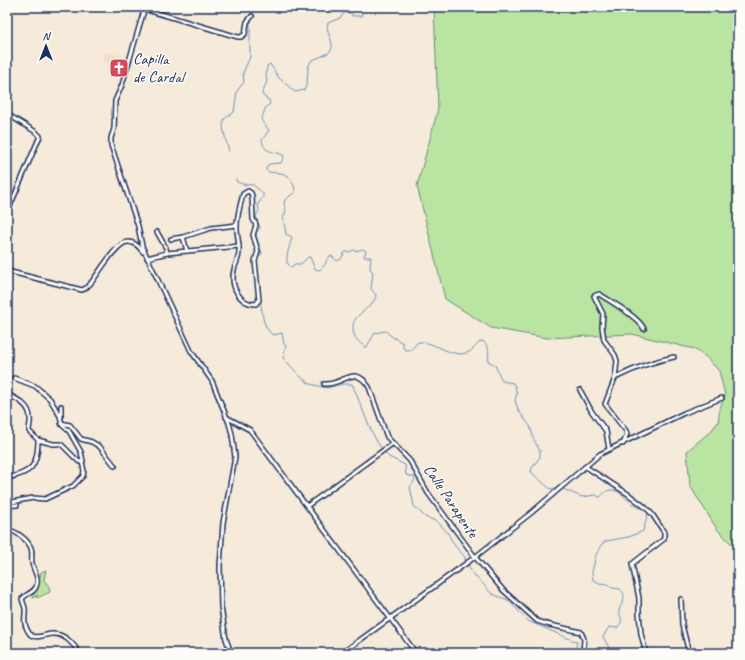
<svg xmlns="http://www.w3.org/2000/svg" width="745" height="660" font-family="Caveat,sans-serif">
<rect width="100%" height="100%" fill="#f6ebda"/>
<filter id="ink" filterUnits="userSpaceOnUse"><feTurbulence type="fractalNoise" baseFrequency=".025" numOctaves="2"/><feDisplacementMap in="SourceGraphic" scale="8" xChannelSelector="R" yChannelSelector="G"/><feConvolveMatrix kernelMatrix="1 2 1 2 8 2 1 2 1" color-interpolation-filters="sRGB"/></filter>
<g filter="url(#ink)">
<polygon fill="#f1dfc6" points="103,52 125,56 122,68 103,61 105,55"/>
<g fill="#b9e4a1" stroke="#6a8a80">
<polygon points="434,7 738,7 738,551 717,529 690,486 687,451 711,431 718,422 720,408 725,395 719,371 706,357 694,349 632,334 547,338 491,328 445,299 417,186 438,109"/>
<polygon points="46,570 44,580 49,587 50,592 37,598 36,596 38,595 35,597 32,598 38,585 41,572"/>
</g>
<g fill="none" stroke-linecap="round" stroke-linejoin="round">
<g stroke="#6a90bd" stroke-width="1">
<polyline points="248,7 253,14"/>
<path d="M 360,7 L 362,16 L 352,16 L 353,15 L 350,13 L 344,13 L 340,18 L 328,23 C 324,33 339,46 328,53 C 323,56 316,58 311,61 C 305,70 310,82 304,90 L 295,92 L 279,78 L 270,64 L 267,66 L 266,77 L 267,81 L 262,94 L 263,96 L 269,100 L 270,104 L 266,107 L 261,120 L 269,130 L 262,140 C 265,154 272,150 283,155 L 284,157 L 281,163 L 269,164 L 266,168 L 266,170 C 270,174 275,172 281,173 C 290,175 295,184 295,192 L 285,200 L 284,203 C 285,210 288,211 283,217 L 286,234 L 292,237 C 290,246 286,254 287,263 L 291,267 L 295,264 L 301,264 L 308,257 L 310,257 L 315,269 L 319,270 C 326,267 325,260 330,256 L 333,257 L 337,261 L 341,259 L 345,252 L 349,252 L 354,250 L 355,251 L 360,250 L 362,249 L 365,250 L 366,251 L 364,257 L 371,257 L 370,269 L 373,272 L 371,289 L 376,295 C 374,309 352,313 353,328 C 353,338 359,342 366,348 L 375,333 L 386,331 L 391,336 L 403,343 L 403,348 L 406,350 L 411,350 L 418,342 C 432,341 445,353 460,354 C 475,354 474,343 483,341 C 490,348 489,353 488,361 L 495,365 L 502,381 L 513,383 L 515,386 L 517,394 L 515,400 L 518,410 L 530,426 L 534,440 L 540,451 L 540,457 L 532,468 L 531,472 L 549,488 L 552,489 L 559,487"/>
<path d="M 229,151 C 227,144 221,126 224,120 C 226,116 231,115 234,112 L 237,91 L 244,82 L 243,73 L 250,57 L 250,23 L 254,18 L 254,16"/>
<path d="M 236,179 L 237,182 C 243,185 247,184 253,185 L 263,193 L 263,197 L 258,204 L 259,211 L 256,216 L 260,228 C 259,231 256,231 256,234 C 256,238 258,240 257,245 L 261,250 L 262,254 L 257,258"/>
<path d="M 260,295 C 262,308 261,327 273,335 L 282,333 L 284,344 L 286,346 L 283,358 L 301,377 L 310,384 L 327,388 L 342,384 L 352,384 C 361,403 373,444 389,457 C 394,460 400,462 405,465 L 406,475 L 414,477 L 415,480 L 410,487 L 414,506 L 425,517 L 438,522 L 447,532 L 455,546 L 464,556 L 466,561"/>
<path d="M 563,489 L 582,497 L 595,495 L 600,497 C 604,494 606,490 611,490 C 620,490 626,499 632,504 C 637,508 644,508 648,513 L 643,531 L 629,537 L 606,541 L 601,545 L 596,555 L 592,572 L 593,580 L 599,583 L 608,584 L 612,588 L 620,589 C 628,596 622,602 619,610 C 620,620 625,618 617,628 L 609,627 L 603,637 L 612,653"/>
<polyline points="468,565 473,574 483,584 492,594 508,600 528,621 577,642 575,653"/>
</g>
<g stroke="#1b2f5e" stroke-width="6">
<g id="minor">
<polyline points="145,7 122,85 115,101 114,129 111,138 111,145 138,226 142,246 191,351 212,381 229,423 232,434 235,457 223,523 220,566 221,607 226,639 231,653"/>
<polyline points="144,9 238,37 241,37 245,34 247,22 252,16"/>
<polyline points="7,114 36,132 40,136 7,213"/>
<path d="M 248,191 L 251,193 L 252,196 L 253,219 L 256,225 L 253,235 L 258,251 L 255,261 L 259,300 L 256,304 C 239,304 230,286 234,270 C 235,264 239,259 239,252 C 240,243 236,234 237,225 C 237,215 241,203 243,194 Z"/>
<polyline points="157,232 166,248 167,253 239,246"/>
<polyline points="183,237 187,251"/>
<polyline points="171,239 183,237 211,228 237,225"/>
<polyline points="147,258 167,253"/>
<path d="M 7,271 L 82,290 L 86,288 L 90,284 C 98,275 116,242 128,242 C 135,242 139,247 143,252"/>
<polyline points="14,378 35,386 50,399 60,416 62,425 69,431 81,452 83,461 80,462 78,461 61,444 53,444 38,440"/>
<path d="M 615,378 C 635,368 653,361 674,357"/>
<path d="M 324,384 C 343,386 354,363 369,387 L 387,437 L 410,461 L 428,493 L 475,557 L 503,590 L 537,621 L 546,624 L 581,632 L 584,639 L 583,653"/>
<polyline points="580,390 592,412 606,431 609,449"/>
<path d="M 7,394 C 17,399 30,405 30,418 C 31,422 29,426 29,431 L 38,440 L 38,443 C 37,467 31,473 7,478"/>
<polyline points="61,406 61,417"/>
<polyline points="226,417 250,430 416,653"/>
<polyline points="61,423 70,425 81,439 92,442 100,447 115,466"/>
<path d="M 623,444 L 627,434 L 626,431 L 605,404 L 615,378 L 617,361 L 615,355 L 604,340 L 602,327 L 603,314 L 594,296 L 599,294 C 610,301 639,317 644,329"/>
<polyline points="586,467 628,494 645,507 652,514 664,532 664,539 632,564 639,598 639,613 641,634 646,653"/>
<polyline points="7,503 33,498 45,499 73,486 83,476 84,471 82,462"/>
<polyline points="7,506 17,505"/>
<polyline points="307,506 392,444"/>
<path d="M 7,530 C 15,530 28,540 31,548 C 33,553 31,558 32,563 C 34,572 40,578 36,587 C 33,594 26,593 22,599 C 23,602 24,605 25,608 C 26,614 23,620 26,627 C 32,643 40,635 52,634 C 64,633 74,644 79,653"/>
<polyline points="681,599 682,625 689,653"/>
<polyline points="342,653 475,557 531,513 600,454 684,413 722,398"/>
</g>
</g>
<use href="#minor" stroke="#fdfcf7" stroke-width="3"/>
</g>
</g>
<defs>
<g id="church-square" transform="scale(1)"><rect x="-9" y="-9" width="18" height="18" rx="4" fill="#d1495b" stroke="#fdfcf7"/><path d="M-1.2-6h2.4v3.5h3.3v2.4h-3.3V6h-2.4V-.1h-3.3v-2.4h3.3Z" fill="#fff"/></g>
</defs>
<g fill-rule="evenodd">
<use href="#church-square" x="119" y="68"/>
</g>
<g text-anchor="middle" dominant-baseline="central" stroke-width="3" stroke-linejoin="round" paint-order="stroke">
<g font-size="16" fill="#1b2f5e" stroke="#fdfcf7" text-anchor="start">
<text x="133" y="59">Capilla<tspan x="133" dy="18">de Cardal</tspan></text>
</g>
<g font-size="16" fill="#1b2f5e" stroke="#fdfcf7">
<text transform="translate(451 501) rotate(56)">Calle Parapente</text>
</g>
</g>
<rect width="745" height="660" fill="none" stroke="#fdfcf7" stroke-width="24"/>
<rect x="12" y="12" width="721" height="636" fill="none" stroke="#1b2f5e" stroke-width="1.5" filter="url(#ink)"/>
<g transform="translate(46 46)" stroke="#fdfcf7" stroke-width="3" paint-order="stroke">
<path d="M0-3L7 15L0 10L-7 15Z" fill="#1b2f5e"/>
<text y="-6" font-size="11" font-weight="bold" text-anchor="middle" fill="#1b2f5e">N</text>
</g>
</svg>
